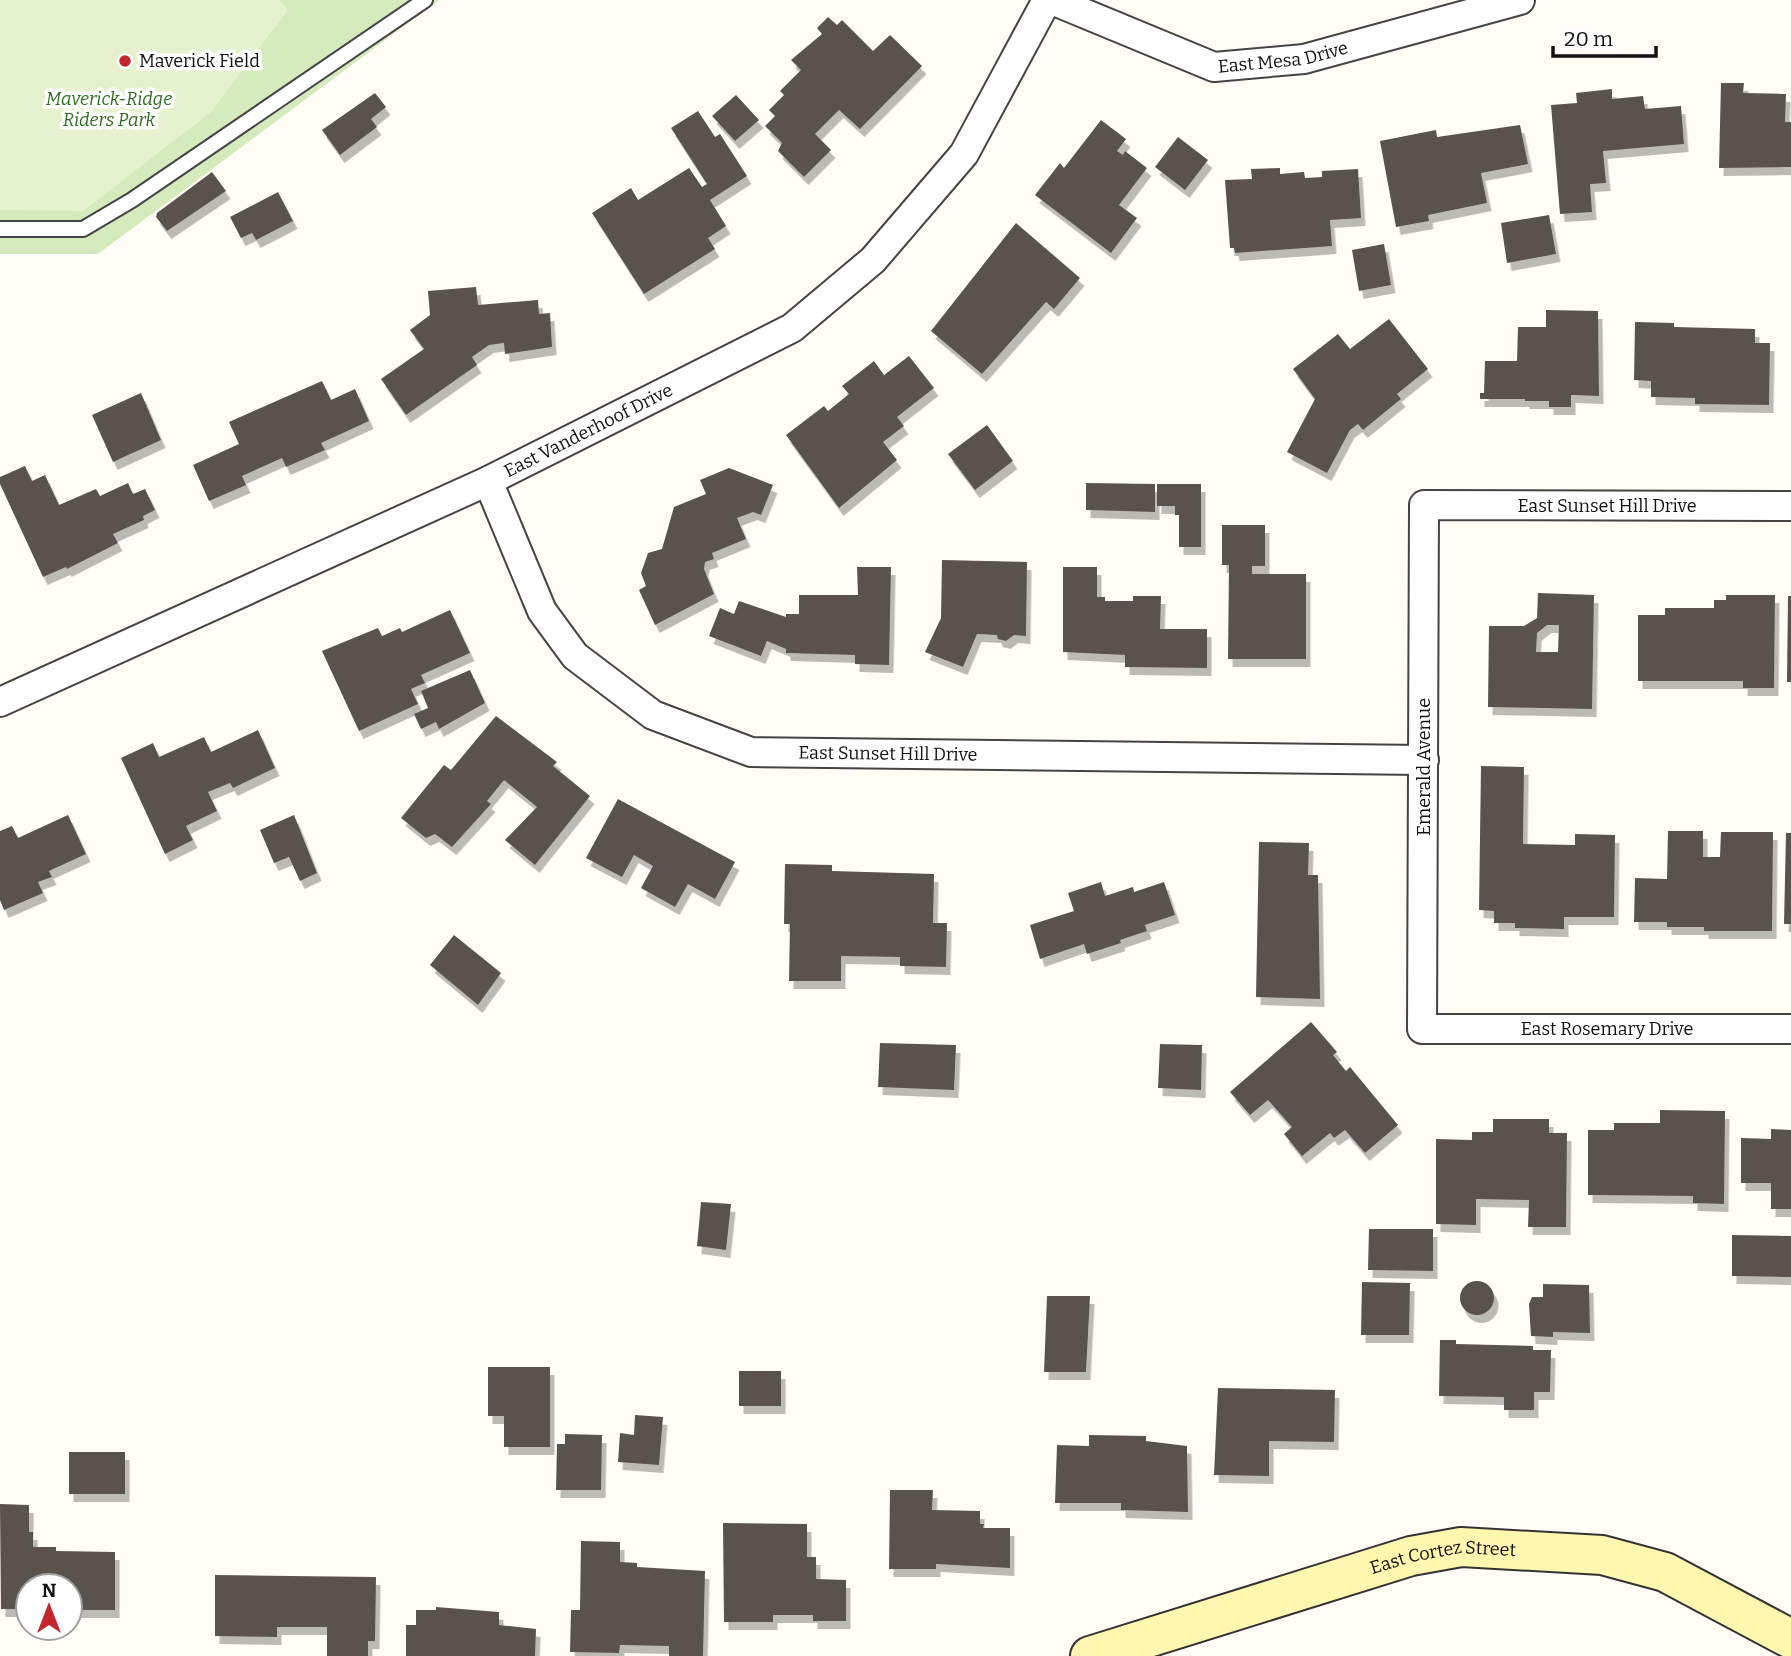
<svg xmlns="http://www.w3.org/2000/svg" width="1791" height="1656" font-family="Bitter,serif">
<defs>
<filter id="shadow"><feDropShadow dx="4.5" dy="8" stdDeviation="0" flood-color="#0004"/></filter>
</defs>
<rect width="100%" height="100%" fill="#fffdf5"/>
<polygon fill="#d5ebbd" points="0,0 439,0 98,254 0,254"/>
<polygon fill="#e6f2cf" points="0,0 280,0 288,10 211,112 83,211 0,210"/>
<g fill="#5a524d" fill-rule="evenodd" filter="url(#shadow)">
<polygon points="828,17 837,25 842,20 873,51 890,35 922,66 860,129 839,110 815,134 831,150 804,177 778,151 782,143 765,126 775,116 769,110 784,95 780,91 801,70 791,60 822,34 817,28"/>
<polygon points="1721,83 1744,83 1743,93 1786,94 1785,122 1791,122 1791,167 1719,168"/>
<polygon points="1612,89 1612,99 1643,96 1645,109 1681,106 1684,144 1603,151 1606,183 1590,184 1592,212 1560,214 1551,105 1577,103 1576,93"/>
<polygon points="375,93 386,107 371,119 377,127 340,155 322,130"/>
<polygon points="736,95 759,120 735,141 712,116"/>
<polygon points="698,111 715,137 720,134 747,176 710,200 726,226 708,238 715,249 644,294 592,213 631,188 638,200 689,168 702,187 707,184 671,128"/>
<polygon points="1101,120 1126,139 1117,151 1123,155 1125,151 1147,168 1119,205 1137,218 1111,253 1035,195 1060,163 1064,168"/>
<polygon points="1520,125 1528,164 1481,173 1487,203 1428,215 1429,221 1396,227 1380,141 1436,130 1437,137"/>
<polygon points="1178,137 1208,160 1185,190 1155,167"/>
<polygon points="1280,168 1280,174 1304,172 1305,178 1322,177 1322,171 1358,169 1361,218 1330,220 1332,246 1235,253 1234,248 1230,248 1225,180 1252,179 1251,169"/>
<polygon points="212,172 226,191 167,231 156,217 157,213"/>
<polygon points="278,192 293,221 256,240 252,233 241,238 230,217"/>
<polygon points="1549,215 1556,254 1507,263 1501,223"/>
<polygon points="1016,223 1080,278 1054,309 1046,302 982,374 931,331"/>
<polygon points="1384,244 1391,285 1359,291 1352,250"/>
<polygon points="476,287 478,305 538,300 539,314 550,313 552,347 505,354 504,343 489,345 472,357 477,365 406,415 381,379 424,349 410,330 430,315 428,291"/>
<polygon points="1546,310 1598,311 1599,396 1571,395 1571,407 1549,407 1549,401 1525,401 1525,399 1480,399 1480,393 1484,393 1485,361 1517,361 1518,327 1546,327"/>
<polygon points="1389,319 1428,369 1397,394 1401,399 1363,430 1358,424 1350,430 1327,473 1287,452 1315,399 1293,369 1338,334 1350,349"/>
<polygon points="1635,322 1674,323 1674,327 1755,329 1755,343 1770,343 1769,405 1695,404 1695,398 1651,397 1651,381 1634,380"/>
<polygon points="909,356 934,388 897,417 904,426 883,442 897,460 839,508 786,435 824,406 828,411 849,394 842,386 874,361 884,375"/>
<polygon points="322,381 331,400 355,389 369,421 321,443 325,450 286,467 282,458 242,476 246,485 209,501 193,465 239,444 229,422"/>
<polygon points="141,393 161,440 113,462 92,415"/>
<polygon points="987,425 1013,461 975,490 948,454"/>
<polygon points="25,466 32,481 45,475 59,505 96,489 100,496 128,483 133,494 145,489 155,510 143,516 144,520 113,534 118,543 67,569 66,567 43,577 0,484 0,477"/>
<polygon points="729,468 773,485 761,515 753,512 737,518 746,539 712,553 714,559 705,562 704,569 714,594 655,625 639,590 646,586 641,573 648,553 662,549 674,507 706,494 700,480"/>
<polygon points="1086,483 1155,484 1155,512 1086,510"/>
<polygon points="1157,484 1201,484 1201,547 1179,547 1179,515 1175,515 1175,506 1157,506"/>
<polygon points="1222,525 1265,525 1265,566 1252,566 1252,574 1306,574 1306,659 1228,659 1229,565 1222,565"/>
<polygon points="942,560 1027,562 1026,636 1014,635 1006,641 998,639 997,635 977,634 963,667 925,652 941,618"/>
<polygon points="857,567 891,567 889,665 855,664 855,655 786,653 786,649 767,641 761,656 709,636 720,608 734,614 739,601 786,617 786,614 799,614 799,595 858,595"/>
<polygon points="1063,567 1097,567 1097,597 1105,597 1105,601 1133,601 1133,596 1161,596 1160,629 1207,629 1207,668 1125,667 1125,655 1063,652"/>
<path d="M 1538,593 L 1594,595 L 1592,709 L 1488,707 L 1489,626 L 1524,626 L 1537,618 ZM 1547,625 L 1559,625 L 1558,652 L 1536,652 L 1537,633 Z"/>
<polygon points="1726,595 1775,595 1774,688 1743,688 1743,681 1638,681 1638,615 1665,615 1665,608 1714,608 1714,600 1726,600"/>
<polygon points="1788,596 1791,596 1791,682 1787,682"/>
<polygon points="450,610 470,653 421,675 425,683 411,689 418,704 359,731 322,651 378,628 382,636 400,628 402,632"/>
<polygon points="470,670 485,703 439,729 436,722 421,729 414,714 428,708 421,691"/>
<polygon points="496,716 557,762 553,766 590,796 535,865 505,840 537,807 504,780 487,801 491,804 452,847 435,834 426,838 401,818 444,765 451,770"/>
<polygon points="258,730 275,768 233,788 230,783 208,792 217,811 186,826 193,840 165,854 121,758 153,743 159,757 204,737 211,752"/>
<polygon points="1481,766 1524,767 1523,844 1575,845 1575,834 1615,835 1614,917 1564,917 1564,929 1515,928 1515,923 1494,923 1494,911 1479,910"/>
<polygon points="618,799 735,862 715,899 688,884 675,907 641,888 653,866 634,855 622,877 586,858"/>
<polygon points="68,815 86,854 49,871 52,877 38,882 43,893 4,910 0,900 0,831 12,826 18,838"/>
<polygon points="294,815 317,873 300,881 289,857 274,863 260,830"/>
<polygon points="1668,831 1703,831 1703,857 1720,857 1721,832 1773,832 1772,931 1704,931 1704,927 1667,927 1667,922 1634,922 1635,878 1667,879"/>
<polygon points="1786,833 1791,833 1791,924 1784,924"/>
<polygon points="1259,842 1309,843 1308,875 1318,875 1320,999 1256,997"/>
<polygon points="785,864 832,865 832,871 934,874 933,923 947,923 946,967 900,966 900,957 841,956 841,981 789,981 790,924 784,924"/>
<polygon points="1101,882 1105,896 1133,887 1134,892 1164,882 1175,915 1145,925 1147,931 1120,940 1121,943 1087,954 1084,944 1040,959 1030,925 1074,911 1068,893"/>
<polygon points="454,935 501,973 478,1005 430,965"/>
<polygon points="1311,1022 1337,1052 1333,1055 1346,1071 1350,1067 1398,1125 1365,1153 1345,1130 1334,1138 1330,1133 1302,1156 1284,1134 1292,1127 1268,1100 1250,1115 1230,1092"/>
<polygon points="880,1043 956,1045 954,1090 878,1087"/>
<polygon points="1160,1044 1202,1045 1201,1090 1158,1088"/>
<polygon points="1660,1110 1725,1111 1724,1204 1693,1203 1693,1196 1588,1195 1588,1130 1614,1130 1614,1123 1660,1123"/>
<polygon points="1493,1119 1549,1119 1549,1133 1567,1133 1566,1227 1528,1227 1529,1200 1476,1199 1476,1225 1436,1224 1436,1139 1472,1140 1472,1132 1493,1132"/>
<polygon points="1771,1129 1791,1130 1791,1209 1771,1209 1771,1183 1741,1183 1741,1138 1771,1139"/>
<polygon points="701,1202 731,1204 726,1250 697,1246"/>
<polygon points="1369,1229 1433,1229 1433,1271 1368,1270"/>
<polygon points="1732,1235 1791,1236 1791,1277 1732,1276"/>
<circle cx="1477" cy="1298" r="17"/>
<polygon points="1362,1282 1410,1283 1409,1335 1361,1335"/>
<polygon points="1543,1284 1589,1285 1590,1333 1553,1332 1553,1337 1531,1336 1529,1304 1532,1297 1543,1297"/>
<polygon points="1047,1296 1090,1296 1086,1372 1044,1372"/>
<polygon points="1440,1340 1456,1340 1456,1344 1533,1346 1533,1350 1551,1350 1550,1392 1534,1392 1534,1410 1504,1410 1504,1397 1439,1396"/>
<polygon points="488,1367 550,1367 550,1447 504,1447 504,1416 488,1416"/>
<rect x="739" y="1371" width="42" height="35"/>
<polygon points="1218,1388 1335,1390 1334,1442 1269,1441 1269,1476 1214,1475"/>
<polygon points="635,1415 663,1417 659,1465 618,1462 620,1433 634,1435"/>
<polygon points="565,1434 602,1435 601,1490 556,1490 557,1444 565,1444"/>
<polygon points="1089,1435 1146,1436 1146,1441 1187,1446 1188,1512 1121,1510 1121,1503 1055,1503 1057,1445 1089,1446"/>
<rect x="69" y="1452" width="56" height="42"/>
<polygon points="890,1490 933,1490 932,1510 980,1511 980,1524 984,1524 983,1528 1010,1528 1010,1568 936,1564 936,1569 889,1569"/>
<polygon points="0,1504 29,1505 29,1532 33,1532 33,1547 56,1547 56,1551 115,1552 115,1610 70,1610 70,1586 28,1586 28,1609 1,1609"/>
<polygon points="723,1523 807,1524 807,1557 816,1557 816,1579 846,1580 846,1621 813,1621 813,1615 773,1615 773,1622 724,1622"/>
<polygon points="581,1541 620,1542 620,1562 637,1563 637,1567 705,1571 703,1656 669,1656 669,1646 620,1645 619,1653 570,1652 571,1610 580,1610"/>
<polygon points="215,1575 376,1577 375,1641 368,1641 368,1656 327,1656 327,1627 277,1627 277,1637 215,1636"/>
<polygon points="436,1607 499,1612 499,1625 536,1629 535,1656 406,1656 406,1625 416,1625 416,1610 436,1610"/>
</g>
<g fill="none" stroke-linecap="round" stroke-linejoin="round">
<g stroke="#444" stroke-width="18">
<polyline id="lane" points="0,229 83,229 132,200 425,0"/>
</g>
<g stroke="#444" stroke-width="32">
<g id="street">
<path id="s1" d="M 1052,0 L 1214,67 L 1304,59 L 1520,0"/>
<path id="s2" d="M 488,481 L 542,611 L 575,656 L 653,715 L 751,752 L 1424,760"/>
<path id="s3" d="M 1791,506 L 1424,505 L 1422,1029 L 1791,1029"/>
<path id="s4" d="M 0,702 L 488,481 L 792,328 L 873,260 L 964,154 L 1047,0"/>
</g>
</g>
<g stroke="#333" stroke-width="42">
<g id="secondary">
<path id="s5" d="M 1090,1656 L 1411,1556 L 1461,1547 L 1602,1555 L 1665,1572 L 1791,1639"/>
</g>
</g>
<use href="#lane" stroke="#fff" stroke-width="14"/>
<use href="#street" stroke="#fff" stroke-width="28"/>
<use href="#secondary" stroke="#fff6b0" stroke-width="38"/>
</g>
<circle fill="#c4262e" stroke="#fff" stroke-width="2.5" cx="125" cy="61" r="7"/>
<g text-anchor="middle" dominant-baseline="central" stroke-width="7" stroke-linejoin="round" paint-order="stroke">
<g font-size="18" fill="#111" stroke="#fff">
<text stroke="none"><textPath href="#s1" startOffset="245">East Mesa Drive</textPath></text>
<text stroke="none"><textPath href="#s4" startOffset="648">East Vanderhoof Drive</textPath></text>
<text x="1607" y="506">East Sunset Hill Drive</text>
<text stroke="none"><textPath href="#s2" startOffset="536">East Sunset Hill Drive</textPath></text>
<text transform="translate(1424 767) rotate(-90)">Emerald Avenue</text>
<text stroke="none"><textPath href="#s3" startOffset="1076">East Rosemary Drive</textPath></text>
<text stroke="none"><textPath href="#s5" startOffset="368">East Cortez Street</textPath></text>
</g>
<g font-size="18" fill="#111" stroke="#fff" text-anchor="start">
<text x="139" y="61">Maverick Field</text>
</g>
<g font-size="18" font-style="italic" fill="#2f6b1f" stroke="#fff">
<text x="109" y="99">Maverick-Ridge<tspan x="109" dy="21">Riders Park</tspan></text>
</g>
</g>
<g transform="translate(49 1607)"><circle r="33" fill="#ffffff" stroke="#a0a0a0" stroke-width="2"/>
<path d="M0-5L12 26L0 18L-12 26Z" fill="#c4262e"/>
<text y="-10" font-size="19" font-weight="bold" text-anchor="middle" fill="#111111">N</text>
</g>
<path d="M1553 46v10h103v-10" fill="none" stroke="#111111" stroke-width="3.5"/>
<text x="1564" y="46" font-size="21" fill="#111111" stroke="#ffffff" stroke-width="5" paint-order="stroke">20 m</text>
</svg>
